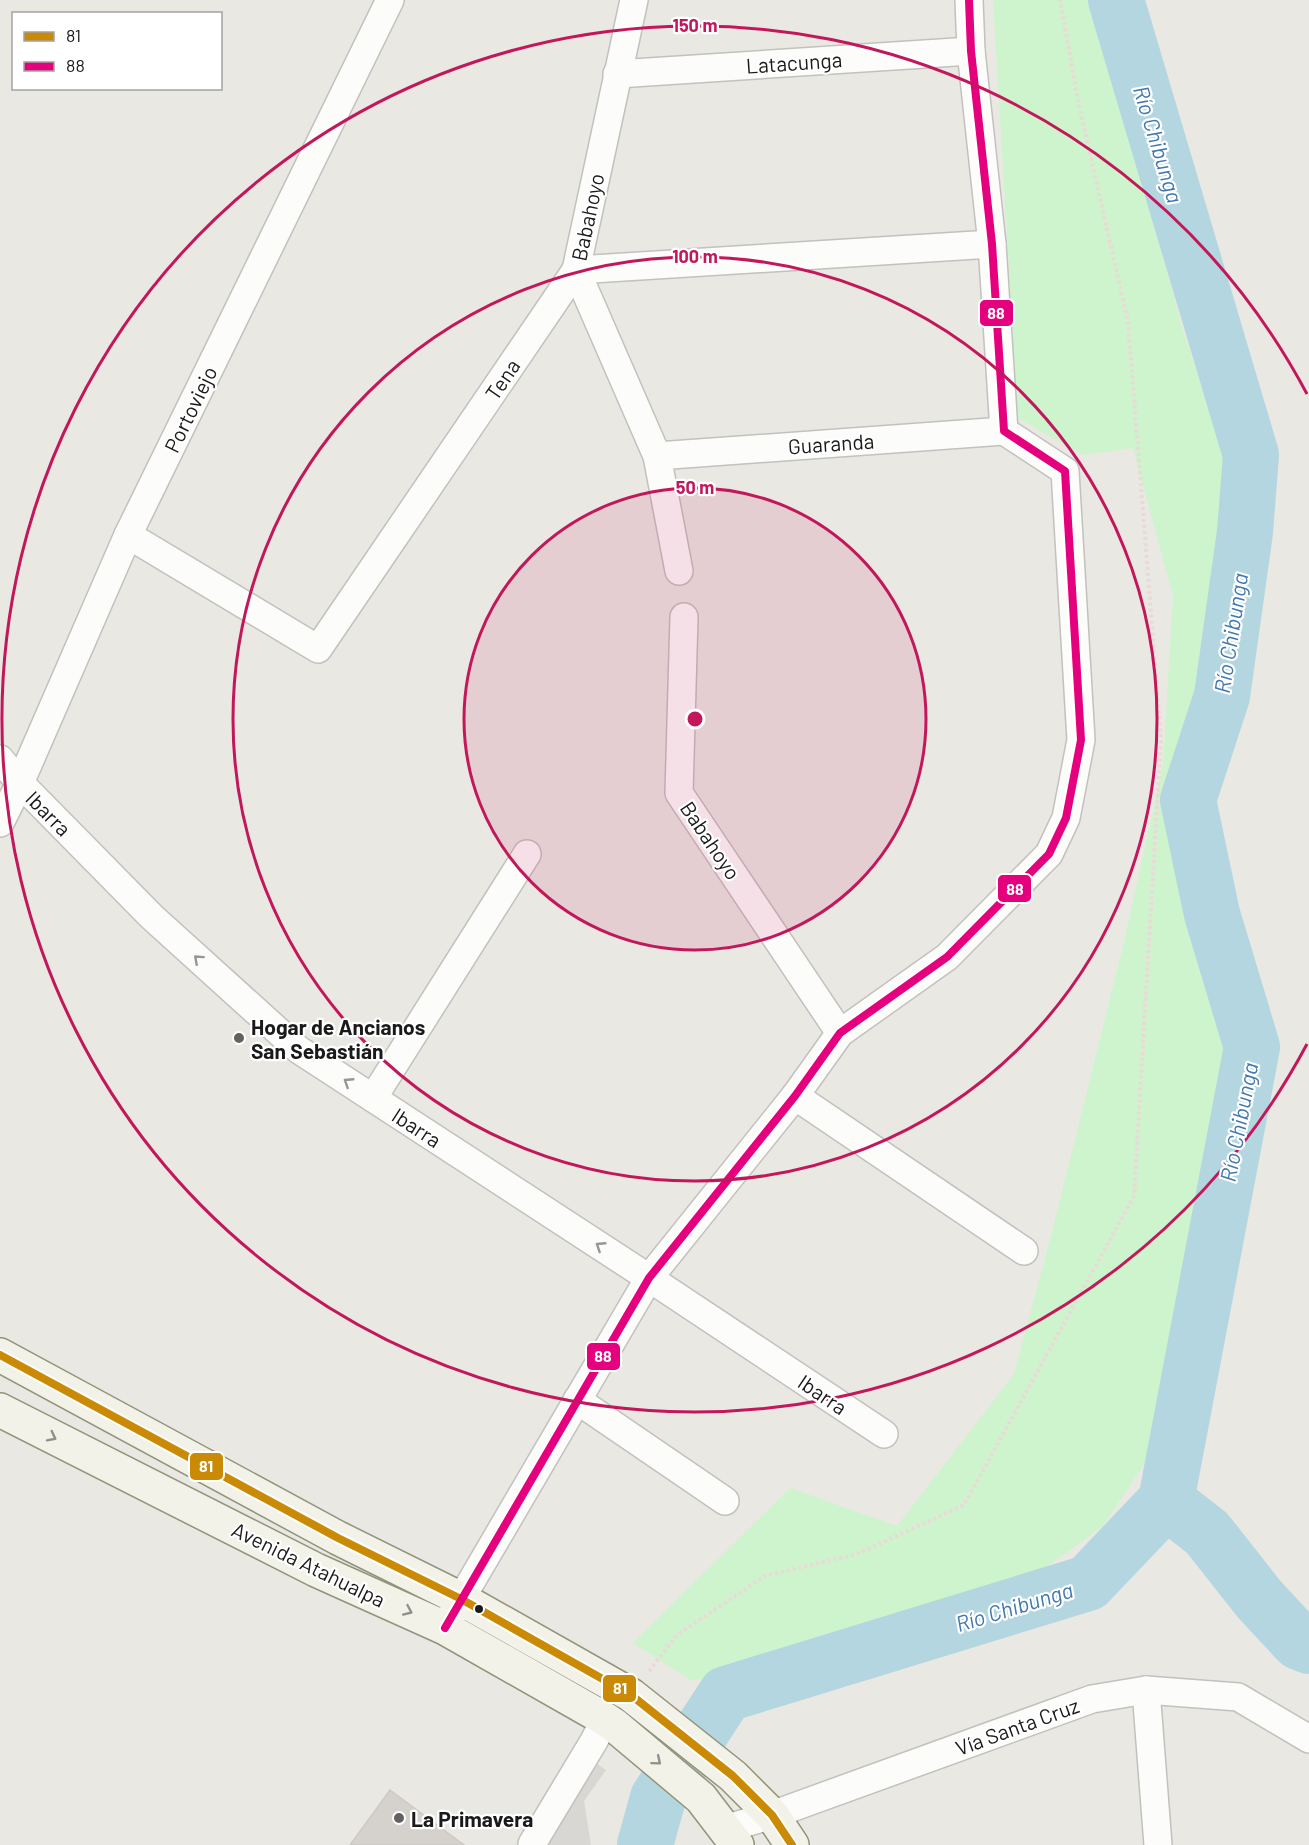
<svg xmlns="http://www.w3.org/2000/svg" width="1309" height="1845" font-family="Barlow,sans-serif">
<rect width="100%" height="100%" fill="#eae8e2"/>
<polygon fill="#cdf4cd" points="993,0 1099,0 1100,25 1183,330 1235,490 1213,630 1185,868 1197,955 1230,1066 1193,1266 1148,1458 1103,1526 1006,1596 849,1645 692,1681 633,1643 790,1488 897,1526 1014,1374 1051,1236 1125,938 1163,765 1173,596 1133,448 1083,455 1018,418"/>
<polygon fill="#d8d7d4" points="584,1755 606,1770 584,1801 591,1845 525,1845"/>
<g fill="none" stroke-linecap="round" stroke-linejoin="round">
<g stroke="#b3d6e0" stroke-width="56">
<polyline points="1166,1501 1207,1533 1259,1599 1299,1642 1309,1646"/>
<polyline points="645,1845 658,1798 726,1694 1088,1583 1166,1501 1252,1047 1212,914 1188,800 1222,696 1245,532 1251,455 1116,0"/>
</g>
</g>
<polygon fill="#d5d1cd" stroke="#cdc9c3" stroke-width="1.5" points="390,1790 464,1845 350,1845"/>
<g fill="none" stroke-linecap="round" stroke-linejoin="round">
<g stroke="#c2c1be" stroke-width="30">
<g id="street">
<polyline points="634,0 576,270 657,456 679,571"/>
<polyline points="617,74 971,51"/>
<polyline points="576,270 992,244"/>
<polyline points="657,456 1004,431"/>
<polyline points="128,535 318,649 576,270"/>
<polyline points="684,617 679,793 840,1033"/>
<polyline points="0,759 20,783 152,917 299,1050 649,1278 884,1434"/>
<polyline points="0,823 20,783 128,535 390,0"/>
<polyline points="795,1096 1024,1251"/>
<polyline points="373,1098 527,854"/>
<polyline points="577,1400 725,1501"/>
<polyline points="451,1616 649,1278 795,1096 840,1033 947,957 1049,854 1066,818 1081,740 1065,471 1004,431 992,244 971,51 969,0"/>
<polyline points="1146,1690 1158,1845"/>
<polyline points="725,1829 772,1815 1092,1699 1146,1690 1238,1697 1309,1739"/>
<polyline points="532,1844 594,1741 605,1719"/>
</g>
</g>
<g stroke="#91937a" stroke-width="36">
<g id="secondary">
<polyline points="0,1355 338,1538 461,1599 631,1695 733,1776 772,1815 792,1845"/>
<polyline points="0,1410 316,1570 445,1628 605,1719 614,1725 701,1798 737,1845"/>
</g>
</g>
<polyline stroke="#ead9d6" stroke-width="4" stroke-dasharray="3 3" stroke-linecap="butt" points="649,1671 677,1635 765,1576 857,1554 964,1505 1134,1196 1161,739 1128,322 1079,105 1060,0"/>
<use href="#street" stroke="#fcfcfb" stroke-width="27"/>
<use href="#secondary" stroke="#f2f2e8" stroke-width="33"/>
<g stroke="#fff" stroke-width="12">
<polyline id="bus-1" points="0,1355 338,1538 461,1599 631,1695 733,1776 772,1815 792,1845"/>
</g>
<g stroke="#fff" stroke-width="12">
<polyline id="bus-2" points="445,1628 649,1278 795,1096 840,1033 947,957 1049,854 1066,818 1081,740 1065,471 1004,431 992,244 971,51 969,0"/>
</g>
<use href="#bus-1" stroke="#cb8a05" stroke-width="8"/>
<use href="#bus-2" stroke="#e5007d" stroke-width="8"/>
</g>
<defs><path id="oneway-chevron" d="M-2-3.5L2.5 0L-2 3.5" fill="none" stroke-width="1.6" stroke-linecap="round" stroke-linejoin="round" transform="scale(1.5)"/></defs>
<g stroke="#969696">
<use href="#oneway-chevron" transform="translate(198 959) rotate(-138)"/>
<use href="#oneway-chevron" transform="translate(348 1082) rotate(-147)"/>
<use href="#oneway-chevron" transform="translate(600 1246) rotate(-147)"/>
</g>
<g stroke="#91918b">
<use href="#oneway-chevron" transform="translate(52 1437) rotate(27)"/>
<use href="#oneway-chevron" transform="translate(408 1611) rotate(24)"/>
<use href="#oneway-chevron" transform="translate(657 1761) rotate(40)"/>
</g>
<circle cx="695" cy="719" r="231" fill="#c2185b" fill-opacity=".12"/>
<g fill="none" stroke="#c2185b" stroke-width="3">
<circle cx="695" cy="719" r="231"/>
<circle cx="695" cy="719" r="462"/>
<path d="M1307 1044A693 693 0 1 1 1307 394"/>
</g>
<g fill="#636260" stroke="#fff" stroke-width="2">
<circle cx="239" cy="1038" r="6"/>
<circle cx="399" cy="1818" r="6"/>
</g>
<circle fill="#1a1a1a" stroke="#fff" stroke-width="2" cx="479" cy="1609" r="5"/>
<g text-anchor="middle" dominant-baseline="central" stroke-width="4.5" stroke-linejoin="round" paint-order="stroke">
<g font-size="21" fill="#1a1a1a" stroke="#fff">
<text transform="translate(794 62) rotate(-4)">Latacunga</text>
<text transform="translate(587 217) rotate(-78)">Babahoyo</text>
<text transform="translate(502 379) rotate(-56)">Tena</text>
<text transform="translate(190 409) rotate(-64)">Portoviejo</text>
<text transform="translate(831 443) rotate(-4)">Guaranda</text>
<text transform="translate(49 813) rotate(45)">Ibarra</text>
<text transform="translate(711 840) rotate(56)">Babahoyo</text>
<text transform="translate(417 1127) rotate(33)">Ibarra</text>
<text transform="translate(823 1394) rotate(34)">Ibarra</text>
<text transform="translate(309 1564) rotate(26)">Avenida Atahualpa</text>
<text transform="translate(1017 1726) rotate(-20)">Vía Santa Cruz</text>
</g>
<g font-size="21" font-weight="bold" fill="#1a1a1a" stroke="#fff" text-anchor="start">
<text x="251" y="1026">Hogar de Ancianos<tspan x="251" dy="24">San Sebastián</tspan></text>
<text x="411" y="1818">La Primavera</text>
</g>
<g font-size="22" font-style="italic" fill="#4178b0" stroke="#fff">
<text transform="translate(1159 144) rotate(73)">Río Chibunga</text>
<text transform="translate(1230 633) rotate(-81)">Río Chibunga</text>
<text transform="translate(1238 1122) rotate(-79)">Río Chibunga</text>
<text transform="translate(1014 1606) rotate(-17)">Río Chibunga</text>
</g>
</g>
<circle cx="695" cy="719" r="9" fill="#c2185b" stroke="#fff" stroke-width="3"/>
<g font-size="18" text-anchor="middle" font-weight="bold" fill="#c2185b" stroke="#fff" stroke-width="4.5" stroke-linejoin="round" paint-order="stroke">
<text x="695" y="32">150 m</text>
<text x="695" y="263">100 m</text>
<text x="695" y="494">50 m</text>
</g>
<g stroke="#fff" stroke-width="2">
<rect x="979" y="299" width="35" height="28" rx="6" fill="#e5007d"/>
<rect x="997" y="874" width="35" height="29" rx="6" fill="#e5007d"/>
<rect x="586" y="1342" width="35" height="29" rx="6" fill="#e5007d"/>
<rect x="189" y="1452" width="35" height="29" rx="6" fill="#cb8a05"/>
<rect x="602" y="1674" width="35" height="29" rx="6" fill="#cb8a05"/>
</g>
<g font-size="16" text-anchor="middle" font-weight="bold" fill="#fff">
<text x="996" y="319">88</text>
<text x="1015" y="895">88</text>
<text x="603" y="1362">88</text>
<text x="206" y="1472">81</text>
<text x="620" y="1694">81</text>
</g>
<rect x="12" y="12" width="210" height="78" fill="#ffffff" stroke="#a3a3a3" stroke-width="1.5"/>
<rect x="24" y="32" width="30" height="9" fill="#cb8a05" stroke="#a3a3a3" stroke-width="1.5"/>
<text x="66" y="42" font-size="18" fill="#1a1a1a">81</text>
<rect x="24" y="62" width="30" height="9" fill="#e5007d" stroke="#a3a3a3" stroke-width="1.5"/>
<text x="66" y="72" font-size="18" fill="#1a1a1a">88</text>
</svg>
